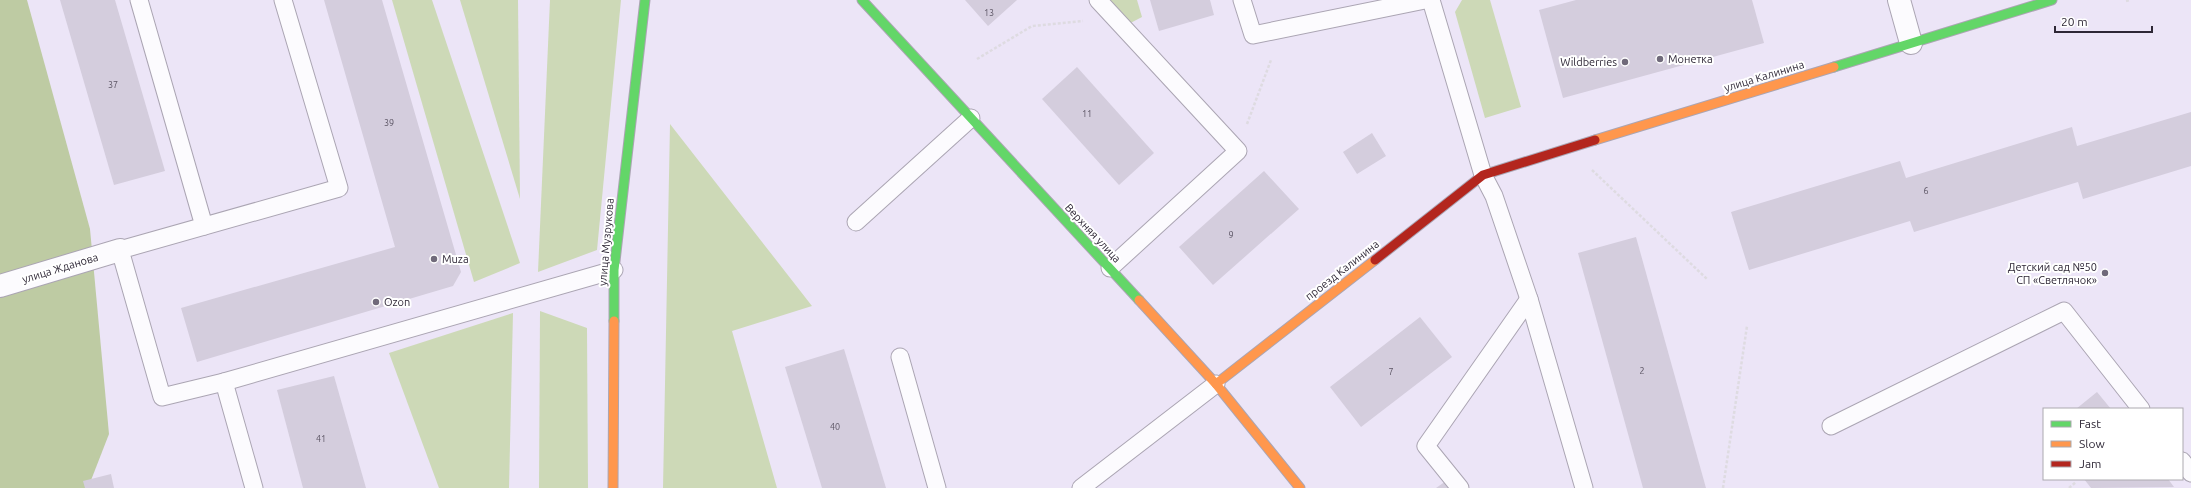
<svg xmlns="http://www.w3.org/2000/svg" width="2191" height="488" font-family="Ubuntu,sans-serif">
<rect width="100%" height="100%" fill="#ece5f7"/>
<g fill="#cdd9b7">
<polygon points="392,0 432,0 520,263 474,282"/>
<polygon points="460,0 518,0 520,199"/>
<polygon points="550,0 621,0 597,250 538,272"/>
<polygon points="1093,0 1137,0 1142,17 1117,30"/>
<polygon points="1462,0 1490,0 1521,107 1485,118 1455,12"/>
<polygon points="670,124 812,306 732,331 777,488 663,488"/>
<polygon points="540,311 587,328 588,488 539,488"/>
<polygon points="513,313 509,488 439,488 389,353"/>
</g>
<polygon fill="#becba3" points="0,0 27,0 90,229 109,434 88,488 0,488"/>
<g fill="#d4cddd">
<polygon points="60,0 115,0 165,171 114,185"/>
<polygon points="324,0 382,0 461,272 453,286 197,362 181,308 395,247"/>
<polygon points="965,0 1017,0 988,26"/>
<polygon points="1150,0 1210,0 1214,15 1159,31"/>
<polygon points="1576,0 1752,0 1764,43 1563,98 1539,10"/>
<polygon points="1077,67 1154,153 1119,185 1042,99"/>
<polygon points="2191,112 2191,166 2083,199 2078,182 1914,232 1910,221 1749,270 1731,212 1900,161 1906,178 2072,127 2077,146"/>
<polygon points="1372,133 1386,156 1357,174 1343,152"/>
<polygon points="1264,171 1299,209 1213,285 1179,247"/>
<polygon points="1636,237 1706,488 1643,488 1578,253"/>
<polygon points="1420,317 1452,357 1361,427 1330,387"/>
<polygon points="844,349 886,488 822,488 785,367"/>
<polygon points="334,376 366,488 303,488 277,390"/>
<polygon points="2097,392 2111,409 2076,409"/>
<polygon points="111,474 114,488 85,488 83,481"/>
<polygon points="2084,479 2168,479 2174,487 2091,488"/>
<polygon points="1446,481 1451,488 1436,488"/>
</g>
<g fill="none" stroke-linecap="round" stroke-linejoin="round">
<g stroke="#aba5b3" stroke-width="19">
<g id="lane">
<polyline points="139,0 204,226"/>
<polyline points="283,0 339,188 120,250 162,397 224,382 614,270"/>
<polyline points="1098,0 1238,151 1110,268"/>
<polyline points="1242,0 1253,35 1425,0"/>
<polyline points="1431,0 1483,175 1494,196 1529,299 1584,488"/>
<polyline points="856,222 971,118"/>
<polyline points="900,357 937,488"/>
<polyline points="224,382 254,488"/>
<polyline points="1831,426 2064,311 2141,409"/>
<polyline points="2182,461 2191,473"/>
<polyline points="1081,488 1216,384"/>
<polyline points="1460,488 1426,446 1529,299"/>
</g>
</g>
<g stroke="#aba5b3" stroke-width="24">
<g id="street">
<polyline points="1899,0 1911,43"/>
<polyline points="0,286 120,250"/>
</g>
</g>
<g stroke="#aba5b3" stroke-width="11">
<g id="fast">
<polyline points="862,0 1139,300"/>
<polyline points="1834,67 2052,0"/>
<polyline points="614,321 614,270 645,0"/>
</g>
</g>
<g stroke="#aba5b3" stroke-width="11">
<g id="slow">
<polyline points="1595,140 1834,67"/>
<polyline points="1139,300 1216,384 1300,488"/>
<polyline points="1216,384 1375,260"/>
<polyline points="613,488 614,321"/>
</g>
</g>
<g stroke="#aba5b3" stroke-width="11">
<polyline id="jam" points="1375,260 1483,175 1595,140"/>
</g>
<g stroke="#dedbe1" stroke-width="2.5" stroke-dasharray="3 2" stroke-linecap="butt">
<polyline points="2126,1 2130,0"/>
<polyline points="977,59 1032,26 1083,21"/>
<polyline points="1247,124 1271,60"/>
<polyline points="1592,170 1707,279"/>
<polyline points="1723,488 1747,326"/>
<polyline points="2069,488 2076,482"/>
</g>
<use href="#lane" stroke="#fcfbfe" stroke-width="17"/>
<use href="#street" stroke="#fcfbfe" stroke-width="22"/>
<use href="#fast" stroke="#63d668" stroke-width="9"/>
<use href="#slow" stroke="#ff974d" stroke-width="9"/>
<use href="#jam" stroke="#b3261e" stroke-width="9"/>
</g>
<g fill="#706a7a" stroke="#fff" stroke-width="1.5">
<circle cx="1660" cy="59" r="4"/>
<circle cx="1625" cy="62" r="4"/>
<circle cx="434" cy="259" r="4"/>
<circle cx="2105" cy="273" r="4"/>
<circle cx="376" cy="302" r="4"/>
</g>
<g text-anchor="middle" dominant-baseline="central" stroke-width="4" stroke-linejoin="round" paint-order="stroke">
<g font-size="9" fill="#5a5362">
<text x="989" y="13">13</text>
<text x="113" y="85">37</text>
<text x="1087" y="114">11</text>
<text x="389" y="123">39</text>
<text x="1926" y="191">6</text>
<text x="1231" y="235">9</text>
<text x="1642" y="371">2</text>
<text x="1391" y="372">7</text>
<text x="835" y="427">40</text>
<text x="321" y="439">41</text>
</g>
<g font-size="11" fill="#2e2736" stroke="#fff" text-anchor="start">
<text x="1668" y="59">Монетка</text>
<text x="1617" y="62" text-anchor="end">Wildberries</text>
<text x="442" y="259">Muza</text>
<text x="2097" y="267" text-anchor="end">Детский сад №50<tspan x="2097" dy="13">СП «Светлячок»</tspan></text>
<text x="384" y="302">Ozon</text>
</g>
<g font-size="11" fill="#2e2736" stroke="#fff">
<text transform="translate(1764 76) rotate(-17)">улица Калинина</text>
<text transform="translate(1093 233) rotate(47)">Верхняя улица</text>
<text transform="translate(606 242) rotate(-85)">улица Музрукова</text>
<text transform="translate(60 268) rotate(-17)">улица Жданова</text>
<text transform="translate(1342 270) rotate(-38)">проезд Калинина</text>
</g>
</g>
<rect x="2043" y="408" width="140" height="72" fill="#ffffff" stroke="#aba9af"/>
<rect x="2051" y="421" width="20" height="6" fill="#63d668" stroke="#aba9af"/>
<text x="2079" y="428" font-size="12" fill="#2e2736">Fast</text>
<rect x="2051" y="441" width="20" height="6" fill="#ff974d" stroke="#aba9af"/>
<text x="2079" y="448" font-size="12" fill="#2e2736">Slow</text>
<rect x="2051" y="461" width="20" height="6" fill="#b3261e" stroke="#aba9af"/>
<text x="2079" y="468" font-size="12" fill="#2e2736">Jam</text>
<path d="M2055 26v6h97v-6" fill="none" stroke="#2e2736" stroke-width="2"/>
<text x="2061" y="26" font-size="12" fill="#2e2736" stroke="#ffffff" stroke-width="3" paint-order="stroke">20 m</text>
</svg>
